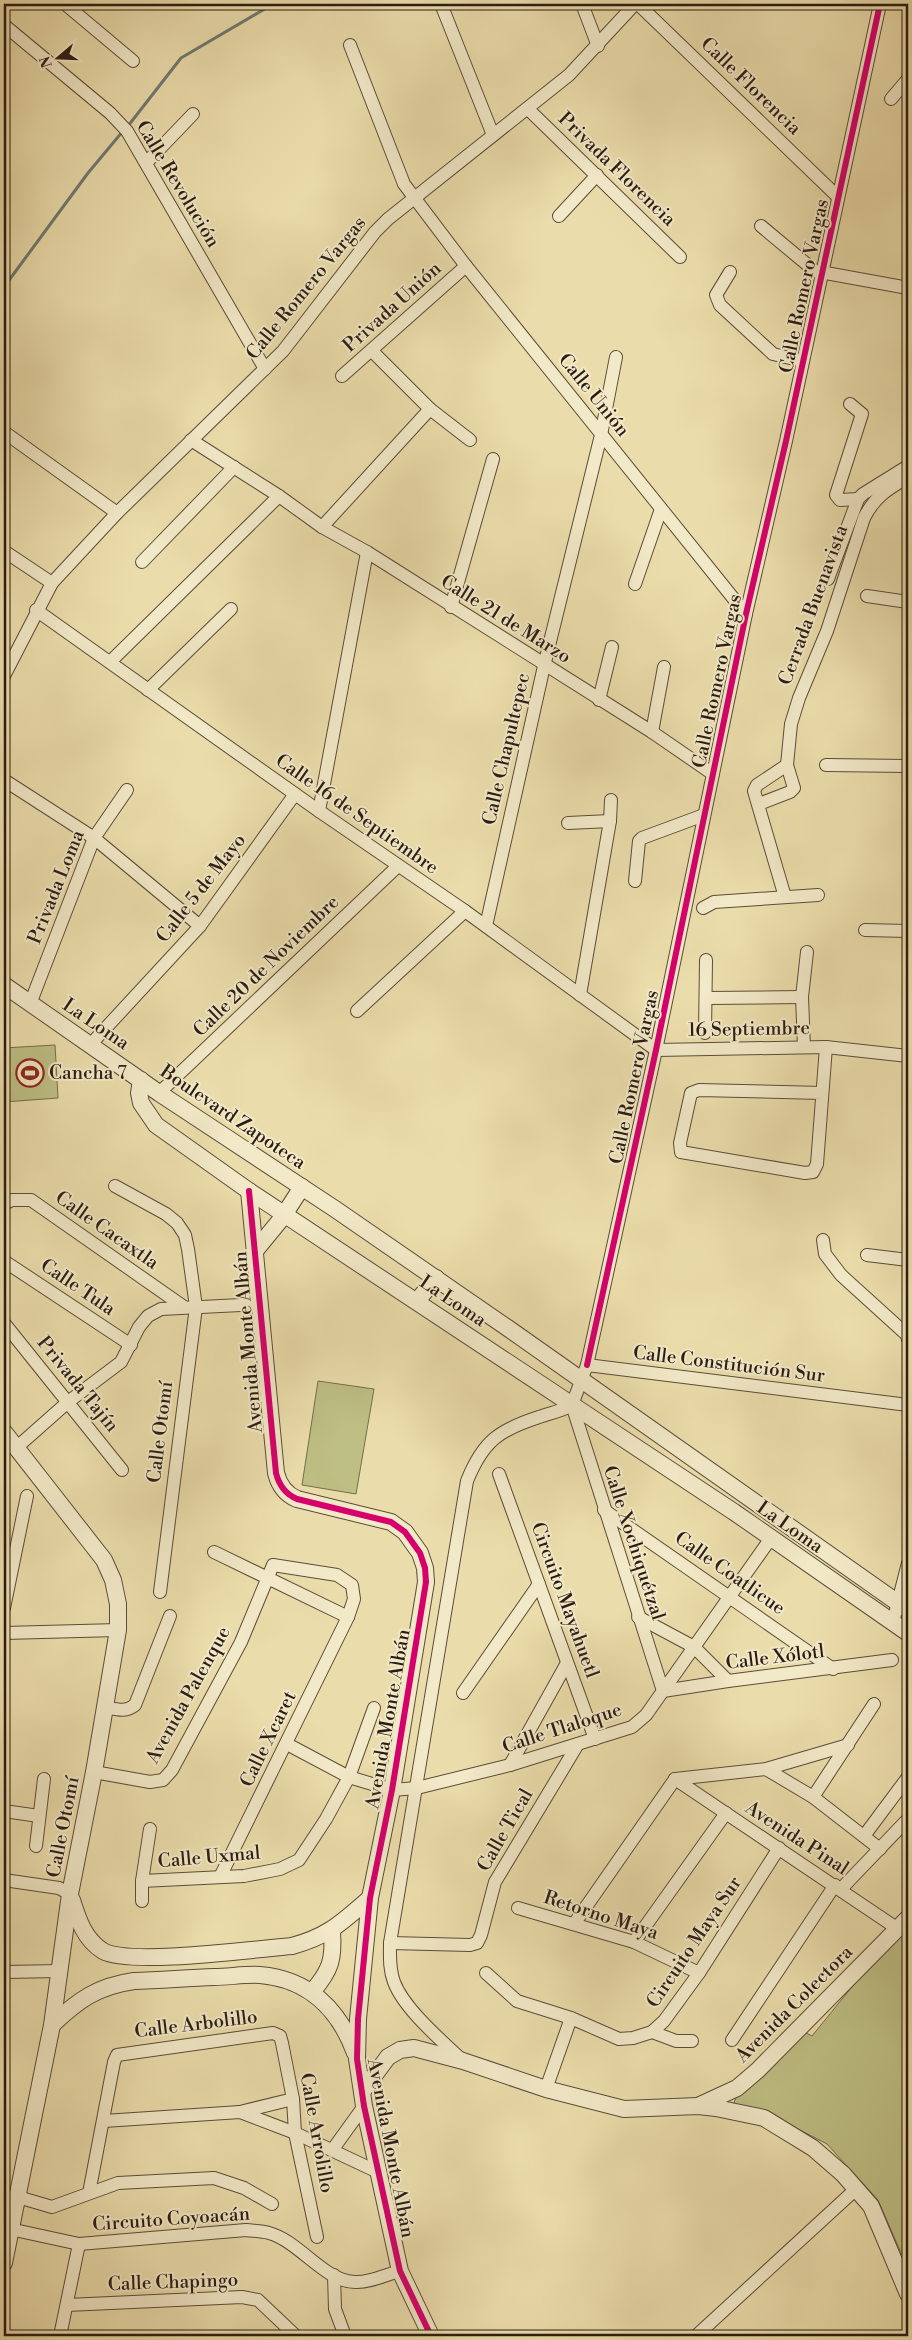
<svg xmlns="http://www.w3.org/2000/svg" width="912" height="2340" font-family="'Libre Bodoni',serif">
<rect width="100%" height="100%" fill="#ebddab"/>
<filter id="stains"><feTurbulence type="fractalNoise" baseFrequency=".004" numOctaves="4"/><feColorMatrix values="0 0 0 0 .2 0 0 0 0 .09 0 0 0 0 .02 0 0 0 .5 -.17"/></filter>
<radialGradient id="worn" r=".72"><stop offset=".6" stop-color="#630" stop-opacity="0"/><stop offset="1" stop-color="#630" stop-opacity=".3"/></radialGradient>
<g fill="#bebf84" stroke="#746e4c">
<polygon points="55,1045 58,1098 4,1102 4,1048"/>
<polygon points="318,1381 374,1389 356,1494 302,1485"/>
<polygon points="908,1918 908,2269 878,2200 827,2144 765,2112 733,2105 740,2088 801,2030 812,2036"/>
</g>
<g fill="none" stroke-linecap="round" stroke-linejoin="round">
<g stroke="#6f7a74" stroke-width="3">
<polyline points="128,126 181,58 273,4"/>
<polyline points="4,287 88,173 123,131"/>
</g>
<g stroke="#5b4c39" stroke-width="14">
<g id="minor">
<polyline points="65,4 133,61"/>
<polyline points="441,4 493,135"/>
<polyline points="582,4 598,46"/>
<polyline points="638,4 837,196"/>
<polyline points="4,25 110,113 127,131 265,369"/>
<polyline points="350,45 404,184 466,266 746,614"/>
<polyline points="891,99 908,79"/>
<polyline points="528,109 680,257"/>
<polyline points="146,163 193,114"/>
<polyline points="559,216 597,175"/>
<polyline points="761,226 815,271 908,288"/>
<polyline points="730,272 716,295 720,305 773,354 803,361"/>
<polyline points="372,351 430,409 470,440"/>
<polyline points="342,376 466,266"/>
<polyline points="850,404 862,414 836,495 840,500 858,499"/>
<polyline points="4,432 117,513"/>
<polyline points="191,440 279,496 322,527 367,552 652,732 713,774"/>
<polyline points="322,527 430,409"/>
<polyline points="4,551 52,583"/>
<polyline points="142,562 234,467"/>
<polyline points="828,579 858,499 863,494 908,466"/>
<polyline points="635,584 661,509"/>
<polyline points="867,596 908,602"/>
<polyline points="451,607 493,459"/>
<polyline points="36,610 319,811 465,911 656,1050"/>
<polyline points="110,662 279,496"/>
<polyline points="4,676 52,583 117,513 283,351 375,232 388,219 569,75 635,4"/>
<polyline points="148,690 231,609"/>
<polyline points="599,700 612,647"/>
<polyline points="652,732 664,667"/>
<polyline points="826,765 908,766"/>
<polyline points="4,780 94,838 200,926"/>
<path d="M 759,804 L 790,792 L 794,788 L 787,765 L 791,724 L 799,698 L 827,631 L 864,518 C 875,496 888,489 908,477"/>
<polyline points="319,811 367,552"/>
<polyline points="568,823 610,821"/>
<polyline points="635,881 639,841 642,838 704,815"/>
<polyline points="785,897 754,791 757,785 787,765"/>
<polyline points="703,908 714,902 818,895"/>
<polyline points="486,926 544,666 601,435 616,357"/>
<polyline points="865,930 908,931"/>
<polyline points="580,995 610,821 611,800"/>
<polyline points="706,998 802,997"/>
<polyline points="30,1004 94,838 127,790"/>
<polyline points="357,1011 465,911"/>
<polyline points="705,1033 706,960"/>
<polyline points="91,1044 200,926 295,794"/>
<polyline points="804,1047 802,997 807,952"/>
<polyline points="656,1050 826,1047 908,1056"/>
<polyline points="159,1093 398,866"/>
<polyline points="822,1093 699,1090 691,1093 680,1143 681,1152 805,1173 813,1172 817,1164 826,1047"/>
<polyline points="115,1186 166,1214 177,1223 185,1235 188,1249 196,1307 160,1592"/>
<polyline points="4,1204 12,1200 31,1200 184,1307"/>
<polyline points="823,1240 825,1254 841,1275 906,1334 908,1339"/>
<polyline points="867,1255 908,1260"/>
<polyline points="4,1261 131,1345"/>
<polyline points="4,1323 122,1470"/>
<polyline points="587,1365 656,1050 746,614 786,441 880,4"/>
<polyline points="572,1405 663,1691 728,1681 892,1660"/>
<polyline points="572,1405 587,1365 908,1405"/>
<polyline points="16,1448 68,1402 121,1362 139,1327 148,1316 161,1309 260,1304"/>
<polyline points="499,1474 595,1739"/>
<polyline points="604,1510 833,1669"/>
<polyline points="214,1552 348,1617"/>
<polyline points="4,1608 27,1496"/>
<polyline points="638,1617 694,1647 728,1681"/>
<polyline points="893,1622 908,1563"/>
<polyline points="4,1633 118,1630"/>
<polyline points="463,1693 539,1584"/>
<path d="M 104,1707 C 116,1709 125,1713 135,1705 L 170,1616"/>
<polyline points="287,1744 349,1777 392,1790 417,1788 510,1765 632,1727 646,1715 771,1538"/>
<polyline points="510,1765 567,1663"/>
<polyline points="766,1769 813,1797 880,1849"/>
<polyline points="94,1772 150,1782 163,1780 172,1770 241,1642 273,1565 337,1575 352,1585 354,1599 348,1617 220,1877"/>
<polyline points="675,1779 898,1929"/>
<polyline points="675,1779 766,1769 848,1745"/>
<polyline points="813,1797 874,1704"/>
<polyline points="4,1811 39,1816"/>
<polyline points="864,1836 908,1777"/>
<polyline points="36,1846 44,1779"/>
<polyline points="4,1880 59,1888 70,1894"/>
<polyline points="142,1881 244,1876 280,1869 299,1860 326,1819 349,1777 374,1708"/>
<polyline points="841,1889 908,1819"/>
<polyline points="142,1901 142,1881 150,1829"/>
<polyline points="518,1908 634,1942 699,1973"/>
<polyline points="574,1924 675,1779"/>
<polyline points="634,1942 726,1813"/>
<polyline points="390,1943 470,1945 477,1943 481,1935 495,1882 578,1744"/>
<polyline points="4,1972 60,1971"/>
<polyline points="486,1973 517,2001 571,2018 619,2039 633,2038 652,2032 664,2021 699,1973 779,1848"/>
<polyline points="652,2032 676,2041 692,2041"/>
<polyline points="732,2040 835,1885"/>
<path d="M 463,2061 C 442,2041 404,2009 394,1982 C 389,1969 390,1956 390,1943 L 467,1481 C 483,1441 499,1430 539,1417 C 550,1413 562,1411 572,1405"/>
<polyline points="546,2089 571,2018"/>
<polyline points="240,2112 293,2099"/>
<polyline points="104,2121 240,2112 295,2133 378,2172"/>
<polyline points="333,2149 364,2106"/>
<polyline points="89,2193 114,2062 117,2055 273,2033 280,2036 282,2043 293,2099 295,2133 317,2237"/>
<polyline points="18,2197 52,2207 118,2183 214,2178 244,2188 272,2204"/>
<path d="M 10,2229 L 79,2244 L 246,2230 C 253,2231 262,2231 269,2233 C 299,2241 325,2282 355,2282 C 370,2283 387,2274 400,2271"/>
<polyline points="334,2275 335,2309 345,2336"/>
<polyline points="67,2305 242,2297 258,2300 296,2336"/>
<polyline points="60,2336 79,2244"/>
<polyline points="696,2336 856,2189"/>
</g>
</g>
<g stroke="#5b4c39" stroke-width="18">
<g id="tertiary">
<polyline points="4,985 159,1093 335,1209 512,1331 908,1610"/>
<polyline points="141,1080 139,1093 141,1103 156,1125 249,1191 734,1512 908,1633"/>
<path d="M 249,1191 L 276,1473 C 279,1485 285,1494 297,1499 L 391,1522 L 405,1532 L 420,1553 L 425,1568 L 426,1582 L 392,1790 L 370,1898 L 358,2019 L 357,2059 L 364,2106 L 400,2271 L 431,2336"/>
<polyline points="255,1251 282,1218 302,1187"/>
<polyline points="417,1301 436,1278"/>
<polyline points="4,1432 104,1560 113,1580 118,1604 118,1630 94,1772 70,1894 52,2025 4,2263"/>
<path d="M 72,1900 C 78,1919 84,1939 103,1951 C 130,1966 255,1949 292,1946 C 329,1936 342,1922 370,1898"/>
<path d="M 312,1992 C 331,1970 334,1959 332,1931"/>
<path d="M 52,2025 C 78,2000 98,1986 134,1981 C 161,1980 188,1978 214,1977 C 229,1977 245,1974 260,1975 C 308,1979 339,2009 355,2053"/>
<polyline points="362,2092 388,2057 400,2050 414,2048 463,2061 546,2089 624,2109 698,2106 716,2108 764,2118 813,2148 843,2174 871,2206 908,2294"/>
<polyline points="698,2106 737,2088 758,2070 908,1918"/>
</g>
</g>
<use href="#minor" stroke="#f2e9c8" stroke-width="12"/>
<use href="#tertiary" stroke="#f2e9c8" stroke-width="16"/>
<g stroke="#f2e9c8" stroke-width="9">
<g id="cycleway">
<path d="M 249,1191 L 276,1473 C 279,1485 285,1494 297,1499 L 391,1522 L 405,1532 L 420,1553 L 425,1568 L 426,1582 L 392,1790 L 370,1898 L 358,2019 L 357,2059 L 364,2106 L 400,2271 L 431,2336"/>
<polyline points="587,1365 656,1050 746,614 786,441 880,4"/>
</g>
</g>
<use href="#cycleway" stroke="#d6006c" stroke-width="6"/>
</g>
<defs>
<g id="stadium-ring" transform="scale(1.4375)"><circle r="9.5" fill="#f2e9c8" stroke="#8f2418" stroke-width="1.5"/><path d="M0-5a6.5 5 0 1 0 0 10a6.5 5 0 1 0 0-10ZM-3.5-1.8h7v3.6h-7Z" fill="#8f2418"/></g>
</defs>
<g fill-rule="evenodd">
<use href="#stadium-ring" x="30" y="1073"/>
</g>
<g text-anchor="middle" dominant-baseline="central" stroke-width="4" stroke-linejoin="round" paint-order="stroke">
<g font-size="19" fill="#2b1c13" stroke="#f2e9c8">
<text transform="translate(751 86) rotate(44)">Calle Florencia</text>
<text transform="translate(617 169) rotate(44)">Privada Florencia</text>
<text transform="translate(178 184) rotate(59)">Calle Revolución</text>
<text transform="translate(804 286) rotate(-78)">Calle Romero Vargas</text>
<text transform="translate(306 288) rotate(-51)">Calle Romero Vargas</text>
<text transform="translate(392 307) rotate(-42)">Privada Unión</text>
<text transform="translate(594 395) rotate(51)">Calle Unión</text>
<text transform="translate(813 605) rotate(-70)">Cerrada Buenavista</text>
<text transform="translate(506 619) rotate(32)">Calle 21 de Marzo</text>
<text transform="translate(717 681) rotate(-78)">Calle Romero Vargas</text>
<text transform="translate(506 749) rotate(-77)">Calle Chapultepec</text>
<text transform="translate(357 814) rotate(35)">Calle 16 de Septiembre</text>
<text transform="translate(56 887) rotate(-68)">Privada Loma</text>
<text transform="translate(201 888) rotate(-52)">Calle 5 de Mayo</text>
<text transform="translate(266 966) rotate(-44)">Calle 20 de Noviembre</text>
<text transform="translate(96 1024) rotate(34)">La Loma</text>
<text transform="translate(749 1029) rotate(-1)">16 Septiembre</text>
<text transform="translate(634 1077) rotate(-78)">Calle Romero Vargas</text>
<text transform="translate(233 1117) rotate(34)">Boulevard Zapoteca</text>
<text transform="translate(107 1230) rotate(35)">Calle Cacaxtla</text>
<text transform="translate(78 1287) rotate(34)">Calle Tula</text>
<text transform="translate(453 1301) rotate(34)">La Loma</text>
<text transform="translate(248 1342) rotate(-95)">Avenida Monte Albán</text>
<text transform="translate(729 1364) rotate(7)">Calle Constitución Sur</text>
<text transform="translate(78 1384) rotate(51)">Privada Tajín</text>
<text transform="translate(160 1432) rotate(-83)">Calle Otomí</text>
<text transform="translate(790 1527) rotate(35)">La Loma</text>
<text transform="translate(634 1543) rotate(72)">Calle Xochiquétzal</text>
<text transform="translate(730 1573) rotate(35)">Calle Coatlicue</text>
<text transform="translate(565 1600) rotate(70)">Circuito Mayahuetl</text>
<text transform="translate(775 1657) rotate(-7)">Calle Xólotl</text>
<text transform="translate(188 1695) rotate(-61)">Avenida Palenque</text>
<text transform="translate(388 1719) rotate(-80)">Avenida Monte Albán</text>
<text transform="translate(562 1728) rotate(-18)">Calle Tlaloque</text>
<text transform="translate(268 1739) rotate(-64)">Calle Xcaret</text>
<text transform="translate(63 1827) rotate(-79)">Calle Otomí</text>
<text transform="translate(505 1830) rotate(-60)">Calle Tical</text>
<text transform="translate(797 1838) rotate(33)">Avenida Pinal</text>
<text transform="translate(209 1857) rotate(-5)">Calle Uxmal</text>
<text transform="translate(601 1915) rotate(18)">Retorno Maya</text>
<text transform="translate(694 1942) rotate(-56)">Circuito Maya Sur</text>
<text transform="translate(794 2004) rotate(-45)">Avenida Colectora</text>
<text transform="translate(196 2024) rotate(-7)">Calle Arbolillo</text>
<text transform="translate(317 2133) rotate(80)">Calle Arrolillo</text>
<text transform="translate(391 2148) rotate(79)">Avenida Monte Albán</text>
<text transform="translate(171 2219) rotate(-4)">Circuito Coyoacán</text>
<text transform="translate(173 2282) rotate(-2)">Calle Chapingo</text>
</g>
<g font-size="19" fill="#2b1c13" stroke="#f2e9c8" text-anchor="start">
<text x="49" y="1073">Cancha 7</text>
</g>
</g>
<rect width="912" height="2340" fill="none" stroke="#ebddab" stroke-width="20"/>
<rect x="5" y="5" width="902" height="2330" fill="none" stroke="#2b1c13" stroke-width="2.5"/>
<rect x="10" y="10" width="892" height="2320" fill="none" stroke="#2b1c13"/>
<g transform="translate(58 58) rotate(251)" stroke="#f2e9c8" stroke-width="4" paint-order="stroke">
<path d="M0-4L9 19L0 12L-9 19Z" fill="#2b1c13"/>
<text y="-8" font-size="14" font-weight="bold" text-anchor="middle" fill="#2b1c13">N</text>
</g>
<rect width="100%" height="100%" filter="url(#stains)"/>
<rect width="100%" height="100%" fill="url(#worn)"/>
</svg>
